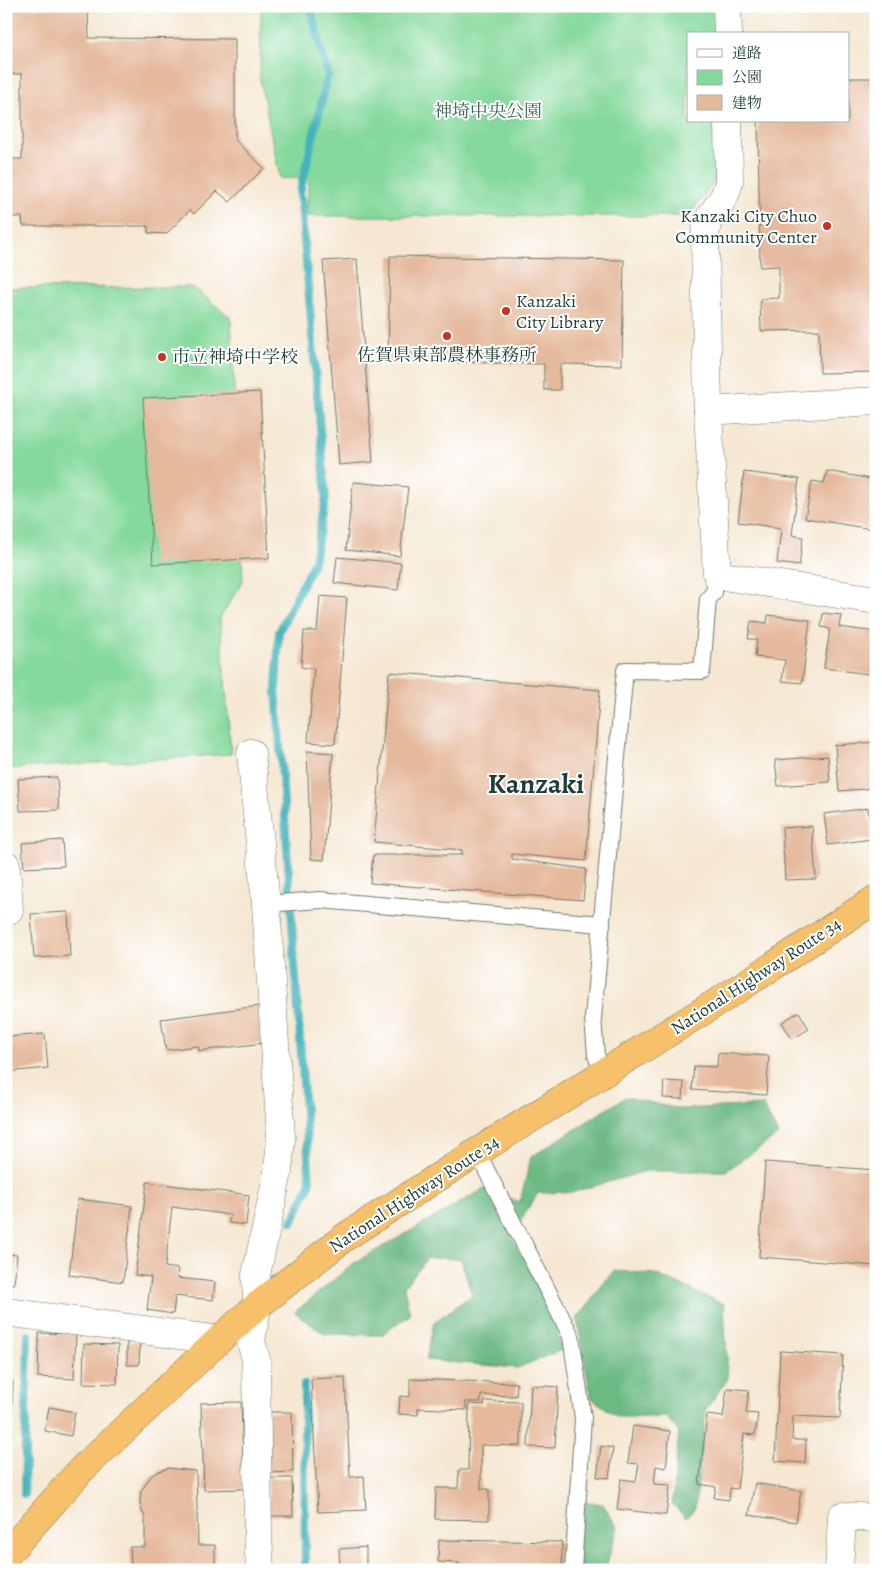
<svg xmlns="http://www.w3.org/2000/svg" width="882" height="1576" font-family="Alegreya,'Noto Serif JP',serif">
<rect width="100%" height="100%" fill="#fff"/>
<filter id="ink" filterUnits="userSpaceOnUse"><feTurbulence type="fractalNoise" baseFrequency=".02" numOctaves="2"/><feDisplacementMap in="SourceGraphic" scale="10" xChannelSelector="R" yChannelSelector="G"/><feConvolveMatrix kernelMatrix="1 2 1 2 8 2 1 2 1" color-interpolation-filters="sRGB"/></filter>
<filter id="wash" filterUnits="userSpaceOnUse"><feTurbulence type="fractalNoise" baseFrequency=".0096" numOctaves="4" result="noise"/><feDisplacementMap in="SourceGraphic" scale="20" xChannelSelector="R" yChannelSelector="G"/><feGaussianBlur stdDeviation="1.12" result="paint"/><feColorMatrix in="noise" values="0 0 0 0 0 0 0 0 0 0 0 0 0 0 0 0 0 1.4 0 .05"/><feComposite in="paint" operator="in"/></filter>
<g filter="url(#wash)">
<rect width="100%" height="100%" fill="#f5e7d1"/>
<g fill="#85d99c" stroke="#528b68">
<polygon points="261,6 716,6 716,34 688,34 688,121 715,121 714,182 689,216 306,216 309,179 280,178 260,80"/>
<polygon points="193,287 231,318 243,581 220,618 231,754 6,769 6,288"/>
</g>
<g fill="#6cb984" stroke="#467b5c">
<polygon points="626,1097 680,1109 763,1105 778,1135 726,1171 646,1171 574,1192 538,1193 511,1237 548,1298 562,1350 517,1368 426,1360 434,1322 472,1295 461,1259 427,1258 404,1287 410,1315 381,1335 324,1334 295,1312 354,1263 484,1189 520,1202 531,1157"/>
<polygon points="613,1271 655,1274 724,1304 728,1379 706,1409 695,1508 686,1518 672,1504 679,1432 666,1417 618,1417 591,1398 577,1319"/>
<polygon points="570,1500 603,1504 618,1528 605,1570 567,1570"/>
</g>
<g fill="none" stroke-linecap="round" stroke-linejoin="round">
<g stroke="#42b2bb" stroke-width="8">
<polyline points="292,1222 310,1184 276,688 279,632 314,561 326,498 300,192 328,75 310,6"/>
<polyline points="304,1384 305,1570"/>
<polyline points="24,1494 28,1335"/>
</g>
</g>
<g id="blocks">
<g fill="#e5b99c">
<polygon points="6,8 88,8 89,38 235,39 235,140 264,168 230,202 217,191 194,214 190,210 166,234 148,233 148,226 23,226 22,217 6,217 6,159 22,159 22,74 6,74"/>
<polygon points="848,78 876,78 876,372 820,373 819,330 761,331 760,299 779,298 779,266 760,267 758,121 848,121"/>
<polygon points="390,256 624,260 622,365 560,364 560,390 544,390 544,364 388,361"/>
<polygon points="357,259 373,462 339,465 323,261"/>
<polygon points="260,392 269,558 153,564 143,398"/>
<polygon points="827,471 876,480 876,501 871,529 805,518 812,481 824,483"/>
<polygon points="744,472 799,479 792,535 803,537 799,566 777,563 781,528 738,522"/>
<polygon points="353,482 408,487 400,556 346,550"/>
<polygon points="337,557 401,563 398,590 334,583"/>
<polygon points="320,596 347,598 335,744 308,742 314,669 301,667 304,631 317,631"/>
<polygon points="823,613 841,615 839,627 876,632 876,675 824,668 830,629 821,627"/>
<polygon points="768,615 810,620 802,683 782,681 785,660 755,657 757,639 748,639 751,621 767,623"/>
<polygon points="389,672 600,690 586,861 512,854 512,859 586,869 583,900 370,883 373,855 462,855 462,850 374,842"/>
<polygon points="876,742 876,788 839,791 835,745"/>
<polygon points="307,751 333,753 324,860 311,859"/>
<polygon points="828,756 830,782 778,786 775,760"/>
<polygon points="57,777 59,810 20,811 18,779"/>
<polygon points="6,782 8,782 9,807 6,807"/>
<polygon points="868,808 872,839 828,845 824,814"/>
<polygon points="812,826 816,879 785,880 782,828"/>
<polygon points="62,840 64,866 24,868 22,843"/>
<polygon points="68,912 70,956 34,958 31,914"/>
<polygon points="259,1006 264,1043 199,1051 198,1046 166,1050 161,1019"/>
<polygon points="799,1012 809,1029 792,1039 782,1022"/>
<polygon points="45,1034 48,1068 6,1072 6,1037"/>
<polygon points="718,1053 769,1056 766,1095 692,1090 694,1066 717,1067"/>
<polygon points="664,1081 684,1082 683,1099 663,1098"/>
<polygon points="765,1162 876,1170 876,1266 759,1257"/>
<polygon points="147,1182 249,1195 246,1225 229,1223 230,1215 172,1207 165,1267 178,1269 177,1278 215,1282 213,1300 175,1296 173,1314 147,1310 151,1277 135,1275"/>
<polygon points="78,1199 132,1206 123,1282 69,1275"/>
<polygon points="6,1254 17,1255 14,1284 6,1283"/>
<polygon points="39,1333 76,1334 74,1379 38,1377"/>
<polygon points="127,1342 140,1342 139,1365 127,1365"/>
<polygon points="84,1344 118,1345 117,1384 83,1383"/>
<polygon points="780,1351 843,1355 840,1418 793,1416 792,1440 806,1440 805,1463 775,1461"/>
<polygon points="345,1377 350,1477 364,1476 366,1510 318,1512 311,1379"/>
<polygon points="410,1379 517,1383 516,1396 481,1395 481,1402 466,1402 466,1410 418,1408 418,1415 399,1414 400,1396 410,1397"/>
<polygon points="6,1380 13,1381 11,1438 6,1438"/>
<polygon points="531,1385 558,1387 555,1448 528,1447"/>
<polygon points="727,1388 749,1390 746,1413 758,1414 755,1435 744,1434 737,1489 730,1488 729,1500 714,1498 716,1487 699,1484 707,1415 723,1417"/>
<polygon points="485,1401 521,1402 521,1446 481,1445 481,1489 489,1489 489,1520 435,1519 436,1488 458,1488 459,1470 468,1470 469,1404 484,1405"/>
<polygon points="241,1402 244,1489 204,1490 201,1403"/>
<polygon points="49,1407 75,1412 71,1436 45,1431"/>
<polygon points="267,1412 292,1412 293,1472 268,1473"/>
<polygon points="633,1426 670,1431 666,1468 656,1466 654,1484 670,1485 666,1515 617,1509 621,1479 636,1481 639,1464 628,1463"/>
<polygon points="601,1446 613,1448 609,1478 597,1477"/>
<polygon points="168,1468 196,1471 198,1545 215,1545 215,1570 131,1570 130,1547 145,1547 145,1517 141,1509 140,1500 141,1491 151,1476 159,1471"/>
<polygon points="268,1478 292,1478 293,1516 269,1516"/>
<polygon points="755,1483 801,1491 796,1522 749,1515"/>
<polygon points="439,1540 562,1542 562,1570 459,1570 459,1563 438,1562"/>
<polygon points="366,1547 366,1570 340,1570 339,1549"/>
<polygon points="698,1565 698,1570 671,1570 671,1569"/>
</g>
</g>
</g>
<g filter="url(#ink)">
<use href="#blocks" fill-opacity="0" stroke="#6a786b" stroke-width="1"/>
<g fill="none" stroke-linecap="round" stroke-linejoin="round">
<g stroke="#6a786b" stroke-width="18">
<g id="lane">
<polyline points="266,904 320,900 602,924"/>
<polyline points="603,1073 596,1055 593,1018 625,670 702,671 708,599 714,592 717,575"/>
<polyline points="477,1152 571,1336 583,1418 573,1570"/>
</g>
</g>
<g stroke="#6a786b" stroke-width="29">
<g id="street">
<polyline points="727,6 728,34"/>
<polyline points="728,121 729,182 725,195 707,222 705,236 708,411 876,401"/>
<polyline points="708,411 717,575 876,600"/>
<polyline points="251,753 266,904 281,1138 278,1172 256,1275 257,1306 251,1342 256,1359 258,1535 260,1570"/>
<polyline points="6,865 9,910 6,911"/>
<polyline points="6,1312 219,1340"/>
<polyline points="839,1570 842,1516 876,1518"/>
</g>
</g>
<g stroke="#6a786b" stroke-width="29">
<polyline id="highway" points="6,1555 81,1470 219,1340 257,1306 345,1237 477,1152 727,996 876,899"/>
</g>
<use href="#lane" stroke="#fff" stroke-width="16"/>
<use href="#street" stroke="#fff" stroke-width="28"/>
<use href="#highway" stroke="#f7c06b" stroke-width="28"/>
</g>
</g>
<g fill="#c8321e" stroke="#fff" stroke-width="2">
<circle cx="827" cy="226" r="5"/>
<circle cx="506" cy="311" r="5"/>
<circle cx="447" cy="336" r="5"/>
<circle cx="162" cy="357" r="5"/>
</g>
<g text-anchor="middle" dominant-baseline="central" stroke-width="4" stroke-linejoin="round" paint-order="stroke">
<g font-size="18" fill="#38644e" stroke="#fff">
<text x="488" y="111">神埼中央公園</text>
</g>
<g font-size="18" fill="#1f3d34" stroke="#fff" text-anchor="start">
<text x="817" y="216" text-anchor="end">Kanzaki City Chuo<tspan x="817" dy="21">Community Center</tspan></text>
<text x="516" y="301">Kanzaki<tspan x="516" dy="21">City Library</tspan></text>
<text x="447" y="355" text-anchor="middle">佐賀県東部農林事務所</text>
<text x="172" y="357">市立神埼中学校</text>
</g>
<g font-size="18" fill="#1f3d34" stroke="#fff">
<text transform="translate(756 976) rotate(-33)">National Highway Route 34</text>
<text transform="translate(414 1194) rotate(-33)">National Highway Route 34</text>
</g>
<g font-size="28" font-weight="bold" fill="#1f3d34" stroke="#fff">
<text x="536" y="784">Kanzaki</text>
</g>
</g>
<rect width="882" height="1576" fill="none" stroke="#fff" stroke-width="25"/>
<rect x="687" y="32" width="162" height="90" fill="#ffffff" stroke="#a5b1ae"/>
<rect x="697" y="49" width="25" height="8" fill="#ffffff" stroke="#a5b1ae"/>
<text x="732" y="58" font-size="15" fill="#1f3d34">道路</text>
<rect x="697" y="70" width="25" height="15" fill="#85d99c" stroke="#a5b1ae"/>
<text x="732" y="82" font-size="15" fill="#1f3d34">公園</text>
<rect x="697" y="95" width="25" height="15" fill="#e5b99c" stroke="#a5b1ae"/>
<text x="732" y="108" font-size="15" fill="#1f3d34">建物</text>
</svg>
